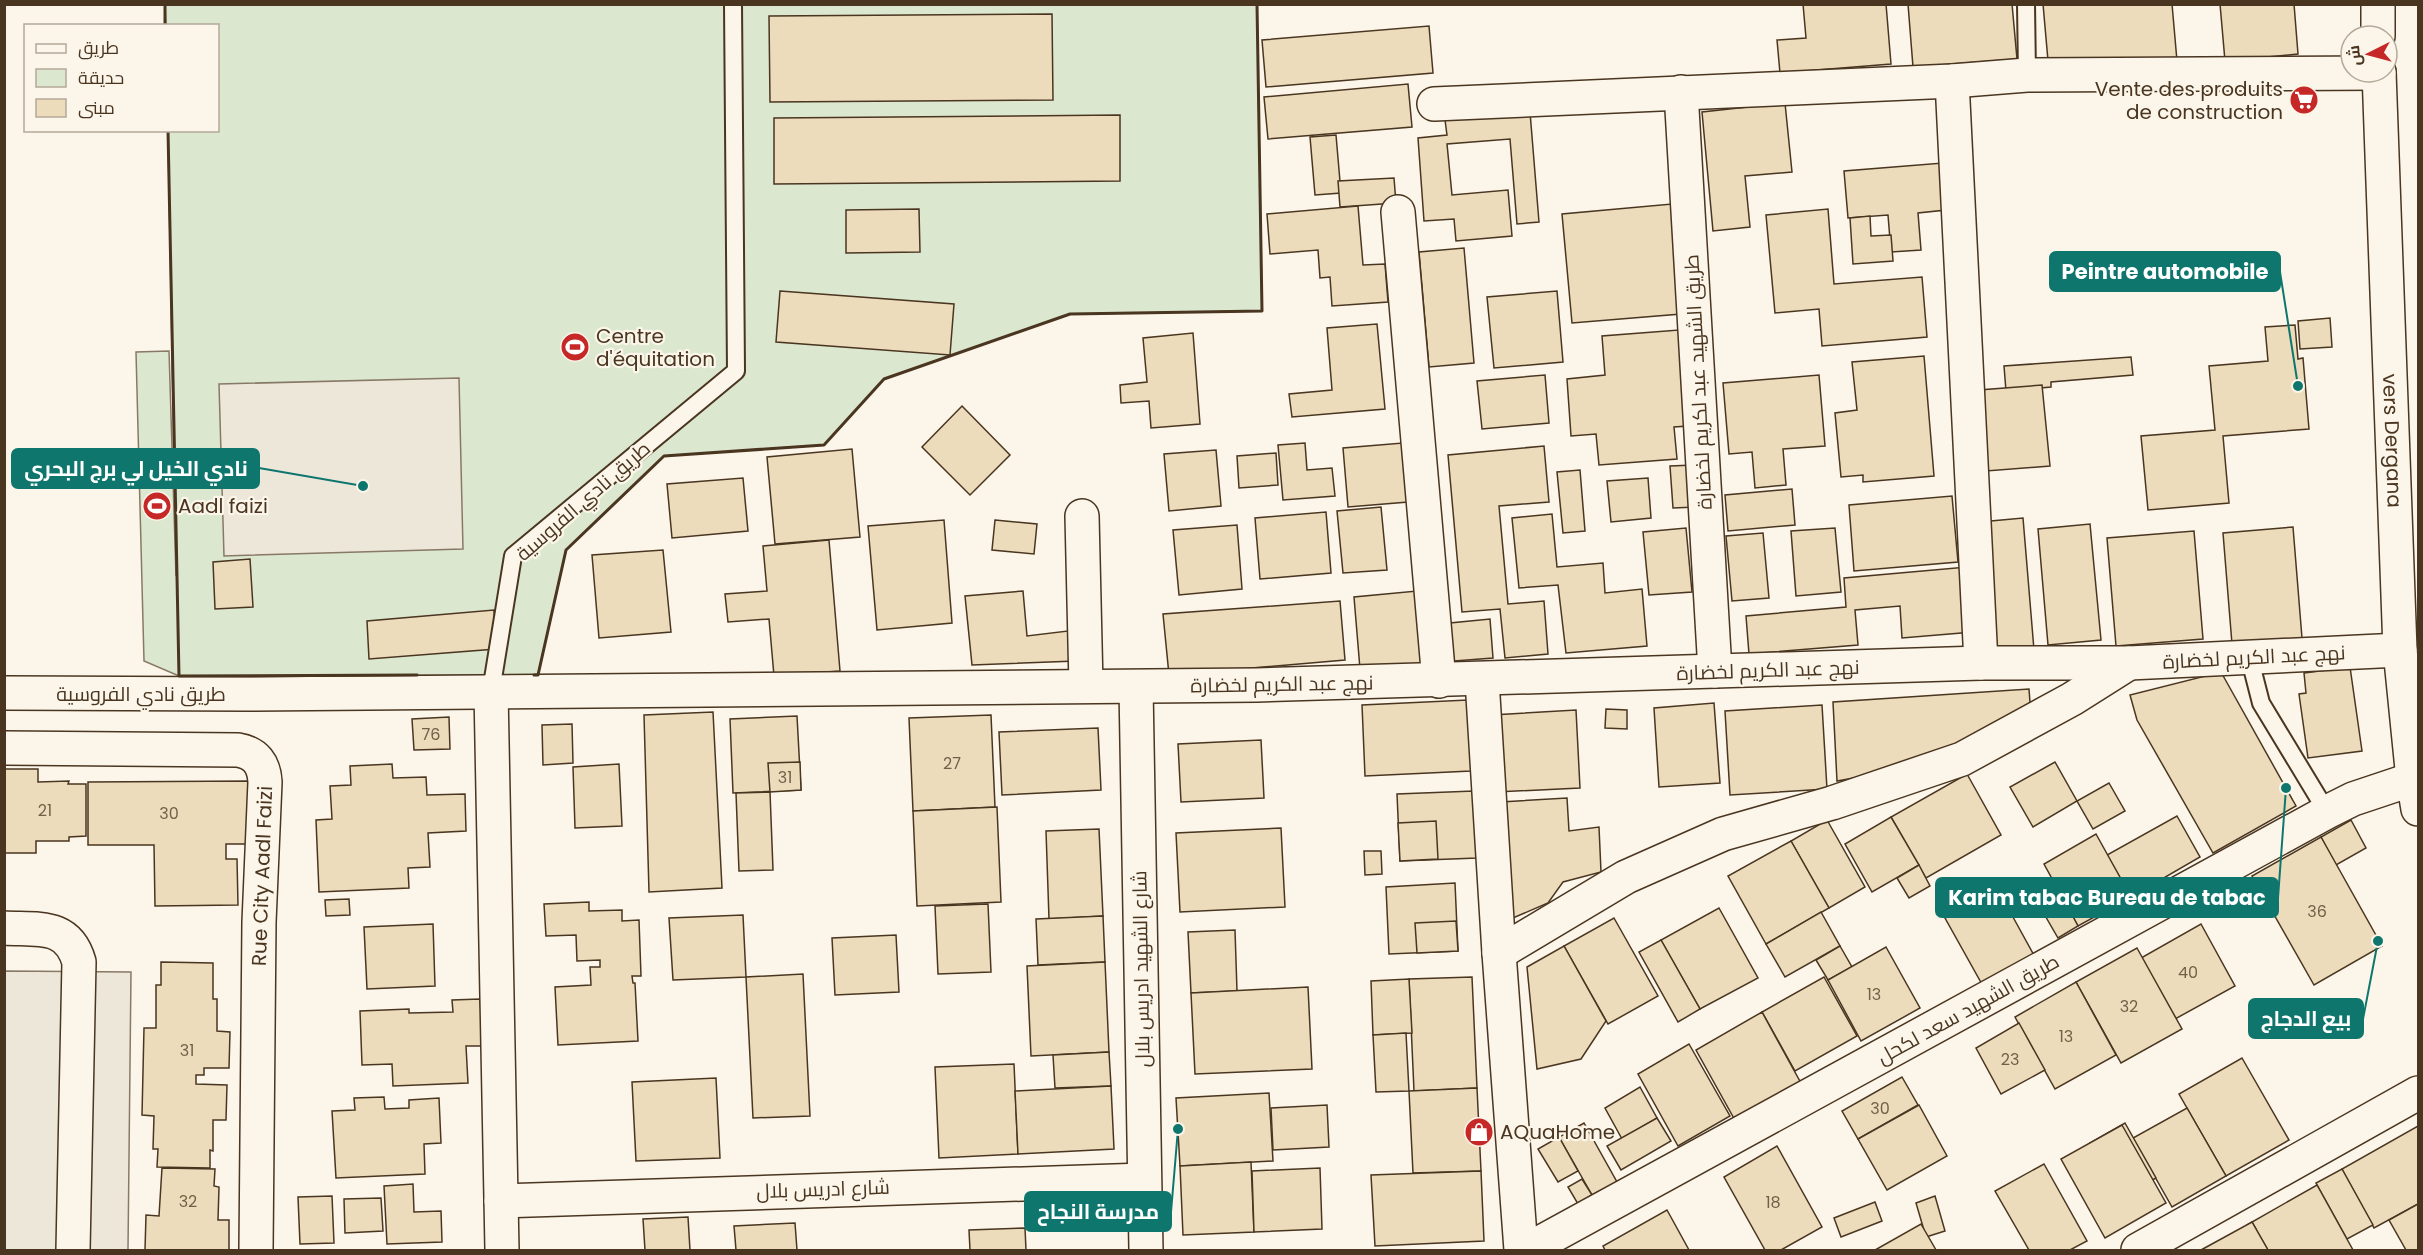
<svg xmlns="http://www.w3.org/2000/svg" width="2423" height="1255" viewBox="0 0 2423 1255" font-family="Poppins,Cairo,sans-serif">
<rect width="100%" height="100%" fill="#fbf6e9"/>
<polygon fill="#dce7d0" stroke="#887966" stroke-width="1.5" points="165,5 1257,5 1262,311 1070,314 884,379 824,445 664,456 566,550 538,675 179,676 144,661 136,352 169,351 176,576 168,131 218,130 218,26 166,25"/>
<g fill="#ede7d9" stroke="#887966" stroke-width="1.5">
<polygon points="459,378 463,549 224,556 219,384"/>
<polygon points="5,971 131,972 128,1250 5,1250"/>
</g>
<g fill="#ecdcbc" stroke="#4a3520" stroke-width="1.5">
<polygon points="1803,4 1886,4 1891,64 1780,73 1777,40 1806,38"/>
<polygon points="1908,4 2012,4 2017,59 1913,67"/>
<polygon points="2043,4 2172,4 2177,61 2049,72"/>
<polygon points="2220,4 2294,4 2298,54 2225,61"/>
<polygon points="1052,14 1053,100 770,102 769,16"/>
<polygon points="1429,26 1433,73 1266,87 1262,40"/>
<polygon points="1408,84 1412,127 1268,139 1264,97"/>
<polygon points="1785,103 1792,172 1745,176 1750,227 1713,231 1702,112"/>
<polygon points="1530,112 1539,222 1517,224 1510,139 1447,144 1452,195 1508,190 1512,236 1456,241 1454,219 1424,221 1418,138 1447,135 1445,120"/>
<polygon points="1120,115 1120,181 774,184 774,118"/>
<polygon points="1336,135 1341,193 1315,195 1310,137"/>
<polygon points="1943,163 1946,210 1918,213 1921,250 1891,252 1888,215 1848,218 1844,171"/>
<polygon points="1394,178 1396,203 1340,207 1338,181"/>
<polygon points="1672,204 1681,314 1572,323 1562,214"/>
<polygon points="1358,206 1363,265 1385,264 1388,302 1332,306 1330,277 1320,278 1318,250 1270,254 1267,214"/>
<polygon points="919,209 920,252 846,253 846,210"/>
<polygon points="1828,209 1834,284 1922,277 1927,337 1822,346 1819,309 1775,313 1766,215"/>
<polygon points="1870,216 1871,236 1891,235 1893,261 1853,264 1850,218"/>
<polygon points="1464,248 1474,363 1429,367 1419,252"/>
<polygon points="780,291 954,304 950,355 776,342"/>
<polygon points="1557,291 1563,362 1494,368 1487,297"/>
<polygon points="2330,318 2332,347 2300,349 2298,321"/>
<polygon points="1377,324 1385,409 1292,417 1289,394 1332,390 1327,328"/>
<polygon points="2295,325 2298,359 2303,358 2309,429 2223,436 2229,503 2148,510 2141,436 2215,430 2209,366 2268,361 2265,327"/>
<polygon points="1679,330 1688,426 1674,427 1677,459 1599,465 1596,434 1571,436 1567,379 1605,375 1602,336"/>
<polygon points="1193,333 1200,424 1151,428 1149,401 1121,403 1120,385 1147,382 1143,338"/>
<polygon points="1924,356 1934,476 1863,482 1863,475 1841,477 1835,413 1857,410 1852,362"/>
<polygon points="2131,357 2133,375 2051,382 2051,387 2006,391 2004,366"/>
<polygon points="1545,375 1549,423 1482,429 1477,381"/>
<polygon points="1819,375 1825,446 1783,449 1786,485 1755,488 1752,452 1729,454 1723,383"/>
<polygon points="2042,385 2050,466 1986,471 1979,390"/>
<polygon points="962,406 1010,455 970,495 922,447"/>
<polygon points="1305,443 1307,470 1332,468 1335,496 1283,500 1278,445"/>
<polygon points="1403,443 1408,502 1348,507 1343,448"/>
<polygon points="1544,446 1549,502 1499,506 1508,604 1544,601 1548,654 1505,658 1500,609 1462,612 1448,455"/>
<polygon points="852,449 860,537 775,544 767,457"/>
<polygon points="1216,450 1221,506 1169,511 1164,454"/>
<polygon points="1276,453 1278,485 1239,488 1237,456"/>
<polygon points="1694,465 1696,507 1673,508 1670,466"/>
<polygon points="1580,470 1585,531 1563,533 1557,472"/>
<polygon points="743,478 748,531 672,538 667,484"/>
<polygon points="1648,478 1651,518 1611,522 1607,481"/>
<polygon points="1792,489 1795,525 1728,531 1725,495"/>
<polygon points="1952,496 1958,562 1854,571 1849,505"/>
<polygon points="1381,507 1387,570 1343,573 1337,511"/>
<polygon points="1326,512 1331,573 1260,579 1255,518"/>
<polygon points="1552,514 1557,567 1603,563 1605,593 1642,589 1647,646 1566,653 1558,585 1519,588 1512,518"/>
<polygon points="2023,518 2034,650 1992,653 1980,522"/>
<polygon points="944,520 952,623 877,630 868,526"/>
<polygon points="995,520 1037,524 1034,554 992,550"/>
<polygon points="2090,524 2101,640 2048,645 2038,529"/>
<polygon points="1237,525 1242,589 1179,595 1173,530"/>
<polygon points="2293,527 2302,638 2232,644 2223,533"/>
<polygon points="1686,528 1692,592 1649,595 1643,532"/>
<polygon points="1835,528 1841,592 1796,596 1791,531"/>
<polygon points="2194,531 2203,639 2116,646 2107,538"/>
<polygon points="1763,533 1769,598 1732,601 1726,536"/>
<polygon points="829,540 840,671 774,676 769,619 728,622 725,594 767,591 763,546"/>
<polygon points="663,550 671,632 599,638 592,555"/>
<polygon points="250,559 253,607 215,609 213,562"/>
<polygon points="1967,567 1973,632 1902,638 1900,606 1855,610 1858,645 1749,654 1746,616 1846,607 1844,578"/>
<polygon points="1023,591 1027,636 1076,630 1076,661 972,665 965,596"/>
<polygon points="1417,591 1424,663 1360,669 1354,597"/>
<polygon points="1340,601 1345,660 1169,675 1163,614"/>
<polygon points="494,610 496,649 369,659 367,621"/>
<polygon points="1490,619 1493,658 1454,661 1450,623"/>
<polygon points="2350,667 2362,751 2308,758 2299,694 2306,693 2304,673"/>
<polygon points="2221,672 2296,806 2213,853 2137,720 2130,695"/>
<polygon points="2029,689 2031,716 1937,763 1837,781 1833,702"/>
<polygon points="1468,700 1471,771 1365,776 1362,705"/>
<polygon points="1714,703 1720,783 1659,787 1654,708"/>
<polygon points="1822,705 1827,789 1730,795 1725,711"/>
<polygon points="1606,709 1627,710 1627,729 1605,728"/>
<polygon points="1576,710 1580,788 1496,792 1492,715"/>
<polygon points="713,712 722,888 649,892 644,715"/>
<polygon points="991,715 995,807 913,811 909,718"/>
<polygon points="797,716 801,790 733,793 730,719"/>
<polygon points="449,717 450,749 414,750 412,719"/>
<polygon points="572,724 573,763 543,765 542,725"/>
<polygon points="1098,728 1101,790 1002,795 999,732"/>
<polygon points="1261,740 1264,798 1181,802 1178,744"/>
<polygon points="800,762 801,790 770,792 768,763"/>
<polygon points="2055,762 2077,801 2033,827 2010,787"/>
<polygon points="392,764 393,778 426,777 427,795 465,794 466,831 428,833 430,867 408,868 409,888 319,892 316,820 332,819 330,786 351,785 350,766"/>
<polygon points="619,764 622,826 575,828 573,767"/>
<polygon points="4,769 38,769 38,782 69,781 68,784 86,784 86,836 69,837 69,841 36,841 36,853 4,853"/>
<polygon points="1967,774 2001,835 1926,878 1891,817"/>
<polygon points="250,781 251,844 226,844 226,859 237,859 238,905 155,906 154,845 88,845 88,782"/>
<polygon points="2109,783 2125,811 2093,829 2077,801"/>
<polygon points="1474,791 1477,858 1400,861 1397,794"/>
<polygon points="770,792 773,870 739,871 736,793"/>
<polygon points="1567,798 1569,831 1599,827 1601,872 1563,882 1548,903 1506,921 1501,802"/>
<polygon points="997,807 1001,902 917,906 913,811"/>
<polygon points="2177,816 2200,857 2131,897 2107,855"/>
<polygon points="1891,817 1919,865 1872,892 1845,844"/>
<polygon points="1827,820 1865,887 1829,908 1791,841"/>
<polygon points="2351,820 2366,848 2336,865 2321,837"/>
<polygon points="1436,821 1438,859 1400,861 1398,823"/>
<polygon points="1281,828 1285,907 1180,912 1176,833"/>
<polygon points="1099,829 1103,916 1049,919 1046,831"/>
<polygon points="2096,834 2131,897 2078,926 2044,864"/>
<polygon points="2321,837 2382,946 2314,985 2252,876"/>
<polygon points="1791,841 1829,908 1766,944 1728,876"/>
<polygon points="1364,851 1381,851 1382,874 1365,875"/>
<polygon points="1919,865 1930,886 1909,898 1897,878"/>
<polygon points="1455,883 1458,951 1389,954 1386,887"/>
<polygon points="1997,888 2035,957 1983,986 1945,918"/>
<polygon points="349,899 350,915 326,916 325,900"/>
<polygon points="2064,900 2078,926 2058,938 2043,912"/>
<polygon points="589,902 589,911 622,910 622,921 639,920 641,976 632,976 633,983 635,983 638,1041 558,1045 555,987 591,985 590,967 600,967 600,960 577,961 576,935 546,936 544,904"/>
<polygon points="988,904 991,972 938,974 935,906"/>
<polygon points="1719,908 1758,978 1700,1009 1661,940"/>
<polygon points="1821,912 1840,946 1785,977 1766,944"/>
<polygon points="743,915 746,977 673,980 669,918"/>
<polygon points="1103,916 1105,962 1038,965 1036,919"/>
<polygon points="1614,918 1658,996 1608,1024 1564,946"/>
<polygon points="1456,921 1458,951 1417,953 1415,923"/>
<polygon points="433,924 435,986 367,989 364,927"/>
<polygon points="2201,924 2235,986 2175,1019 2141,958"/>
<polygon points="1235,930 1237,991 1191,993 1188,932"/>
<polygon points="896,935 899,992 835,995 832,938"/>
<polygon points="1661,940 1700,1009 1678,1022 1639,952"/>
<polygon points="1564,946 1606,1021 1581,1059 1537,1069 1527,967"/>
<polygon points="1840,946 1852,967 1828,980 1816,960"/>
<polygon points="1886,947 1920,1008 1861,1041 1828,980"/>
<polygon points="2137,948 2182,1029 2121,1063 2076,982"/>
<polygon points="161,962 213,963 213,999 217,999 217,1031 230,1032 229,1068 204,1068 204,1075 196,1075 196,1084 227,1085 226,1120 213,1120 213,1151 210,1150 210,1168 157,1167 158,1149 153,1149 154,1116 142,1115 144,1028 156,1028 156,985 161,985"/>
<polygon points="1105,962 1109,1052 1031,1056 1027,966"/>
<polygon points="803,974 810,1116 753,1118 746,977"/>
<polygon points="1472,977 1477,1088 1414,1091 1409,979"/>
<polygon points="1824,977 1857,1036 1795,1071 1762,1012"/>
<polygon points="1409,979 1412,1033 1373,1035 1371,981"/>
<polygon points="2076,982 2116,1055 2055,1089 2015,1017"/>
<polygon points="1308,987 1312,1069 1195,1074 1191,993"/>
<polygon points="480,999 483,1046 466,1046 468,1083 393,1086 392,1064 362,1065 360,1011 409,1009 409,1013 453,1012 452,1000"/>
<polygon points="1762,1012 1802,1085 1736,1122 1696,1050"/>
<polygon points="2019,1023 2045,1070 2001,1094 1976,1048"/>
<polygon points="1406,1033 1409,1091 1376,1092 1373,1035"/>
<polygon points="1689,1044 1730,1116 1678,1146 1638,1074"/>
<polygon points="1109,1052 1111,1086 1055,1088 1053,1055"/>
<polygon points="2242,1058 2289,1140 2226,1176 2179,1094"/>
<polygon points="1014,1064 1018,1154 939,1158 935,1067"/>
<polygon points="1902,1077 1918,1105 1858,1139 1842,1111"/>
<polygon points="716,1078 720,1158 636,1161 632,1082"/>
<polygon points="1111,1086 1114,1149 1018,1154 1015,1091"/>
<polygon points="1640,1087 1657,1118 1622,1139 1605,1108"/>
<polygon points="1477,1088 1481,1171 1413,1173 1409,1091"/>
<polygon points="1269,1093 1273,1161 1180,1166 1176,1098"/>
<polygon points="384,1097 385,1109 409,1108 409,1100 439,1098 441,1143 424,1144 425,1174 336,1178 332,1111 355,1110 354,1098"/>
<polygon points="1327,1105 1329,1147 1273,1150 1271,1108"/>
<polygon points="1919,1105 1947,1156 1887,1190 1858,1139"/>
<polygon points="2187,1108 2226,1176 2172,1207 2133,1138"/>
<polygon points="1657,1118 1671,1141 1621,1170 1607,1146"/>
<polygon points="1584,1123 1617,1182 1592,1195 1559,1137"/>
<polygon points="2125,1123 2156,1178 2121,1198 2090,1143"/>
<polygon points="2122,1125 2166,1203 2105,1238 2061,1159"/>
<polygon points="2418,1126 2418,1204 2374,1228 2342,1169"/>
<polygon points="1559,1137 1578,1171 1558,1182 1538,1149"/>
<polygon points="1777,1146 1822,1227 1781,1250 1765,1250 1724,1177"/>
<polygon points="1251,1162 1254,1232 1183,1235 1180,1166"/>
<polygon points="2044,1164 2087,1241 2070,1250 2029,1250 1995,1191"/>
<polygon points="162,1168 215,1169 214,1186 219,1187 218,1220 229,1220 229,1250 145,1250 146,1215 159,1216"/>
<polygon points="1320,1168 1322,1229 1254,1232 1252,1171"/>
<polygon points="2342,1169 2373,1225 2347,1239 2316,1183"/>
<polygon points="1481,1171 1484,1241 1375,1246 1371,1175"/>
<polygon points="1582,1179 1592,1195 1578,1204 1568,1187"/>
<polygon points="413,1184 414,1212 441,1211 442,1242 387,1244 384,1186"/>
<polygon points="2317,1185 2353,1250 2268,1250 2252,1222"/>
<polygon points="332,1196 334,1243 300,1244 298,1197"/>
<polygon points="1935,1196 1945,1231 1926,1237 1916,1203"/>
<polygon points="381,1198 383,1231 345,1233 344,1199"/>
<polygon points="1875,1202 1882,1221 1841,1237 1834,1218"/>
<polygon points="2418,1204 2418,1250 2406,1250 2389,1220"/>
<polygon points="1667,1210 1689,1250 1605,1250 1603,1246"/>
<polygon points="688,1217 690,1250 645,1250 643,1219"/>
<polygon points="2252,1222 2256,1229 2251,1231 2247,1225"/>
<polygon points="2252,1222 2268,1250 2201,1250"/>
<polygon points="795,1223 797,1250 736,1250 734,1226"/>
<polygon points="1921,1224 1936,1250 1875,1250"/>
<polygon points="1025,1228 1026,1250 970,1250 969,1230"/>
</g>
<g fill="none" stroke-linecap="round" stroke-linejoin="round">
<g stroke="#4a3520" stroke-width="20">
<g id="service">
<polyline points="2026,4 2027,75"/>
<polyline points="2249,656 2261,703 2327,812"/>
<polyline points="491,691 513,556 736,371 733,4"/>
</g>
</g>
<g stroke="#4a3520" stroke-width="36">
<g id="minor">
<polyline points="1952,81 1981,663"/>
<polyline points="1681,92 1715,671"/>
<polyline points="1434,104 1952,81 2027,75 2379,73"/>
<polyline points="1398,212 1439,681"/>
<polyline points="1082,516 1086,686"/>
<polyline points="1482,680 1499,953 1521,1250"/>
<path d="M4,748L238,750C256,753 264,764 265,782L259,922L256,1250"/>
<path d="M4,928C38,930 68,923 79,962L73,1250"/>
<polyline points="1499,953 1626,877 1723,834 1832,803 1962,759 2072,699 2129,663"/>
<polyline points="501,1201 1144,1180"/>
<polyline points="2138,1250 2418,1093"/>
</g>
</g>
<g stroke="#4a3520" stroke-width="36">
<g id="secondary">
<polyline points="1136,687 1146,1250"/>
<polyline points="491,691 502,1250"/>
<polyline points="4,693 249,694 1257,685 1981,663 2129,663 2400,650"/>
<polyline points="1527,1250 2327,812 2353,799 2413,779"/>
</g>
</g>
<g stroke="#4a3520" stroke-width="36">
<g id="primary">
<polyline points="2378,4 2378,36"/>
<path id="s1" d="M2379,72L2400,650L2413,779L2418,809"/>
</g>
</g>
<use href="#service" stroke="#fbf6e9" stroke-width="16"/>
<use href="#minor" stroke="#fbf6e9" stroke-width="33"/>
<use href="#secondary" stroke="#fbf6e9" stroke-width="33"/>
<use href="#primary" stroke="#fbf6e9" stroke-width="33"/>
<g stroke="#4a3520" stroke-width="3">
<polyline points="165,4 165,26"/>
<polyline points="168,130 179,676 417,675"/>
<polyline points="534,675 538,675 566,550 664,456 824,445 884,379 1070,314 1262,311 1257,4"/>
</g>
</g>
<defs>
<g id="supermarket-disc" transform="scale(1.5)"><circle r="9.5" fill="#c62828" stroke="#fbf6e9"/><path d="M-6-5.5h2.5l.6 2H6L4.5 2H-2.5L-4.4-4H-6ZM-1.5 3.2a1.3 1.3 0 1 0 .1 0ZM3 3.2a1.3 1.3 0 1 0 .1 0Z" fill="#fff"/></g>
<g id="stadium-disc" transform="scale(1.5)"><circle r="9.5" fill="#c62828" stroke="#fbf6e9"/><path d="M0-5a6.5 5 0 1 0 0 10a6.5 5 0 1 0 0-10ZM-3.5-1.8h7v3.6h-7Z" fill="#fff"/></g>
<g id="shop-disc" transform="scale(1.5)"><circle r="9.5" fill="#c62828" stroke="#fbf6e9"/><path d="M-5-2.5h2.3a2.7 3.5 0 0 1 5.4 0H5L5.5 6h-11ZM-1.5-2.5h3a1.5 2.3 0 0 0-3 0Z" fill="#fff"/></g>
</defs>
<g fill-rule="evenodd">
<use href="#supermarket-disc" x="2304" y="100"/>
<use href="#stadium-disc" x="575" y="347"/>
<use href="#stadium-disc" x="157" y="506"/>
<use href="#shop-disc" x="1479" y="1132"/>
</g>
<g text-anchor="middle" dominant-baseline="central" stroke-width="4.5" stroke-linejoin="round" paint-order="stroke">
<g font-size="16" fill="#725f47">
<text x="431" y="734">76</text>
<text x="952" y="763">27</text>
<text x="785" y="777">31</text>
<text x="45" y="810">21</text>
<text x="169" y="813">30</text>
<text x="2317" y="911">36</text>
<text x="2188" y="972">40</text>
<text x="1874" y="994">13</text>
<text x="2129" y="1006">32</text>
<text x="2066" y="1036">13</text>
<text x="187" y="1050">31</text>
<text x="2010" y="1059">23</text>
<text x="1880" y="1108">30</text>
<text x="188" y="1201">32</text>
<text x="1773" y="1202">18</text>
</g>
<g font-size="20" fill="#4a3520" stroke="#fbf6e9" text-anchor="start">
<text x="2283" y="89" text-anchor="end">Vente des produits<tspan x="2283" dy="23">de construction</tspan></text>
<text x="596" y="336">Centre<tspan x="596" dy="23">d'équitation</tspan></text>
<text x="178" y="506">Aadl faizi</text>
<text x="1500" y="1132">AQuaHome</text>
</g>
<g font-size="20" fill="#4a3520" stroke="#fbf6e9">
<text transform="translate(1698 382) rotate(-93)">طريق الشهيد عبد لكريم لخضارة</text>
<text stroke="none"><textPath href="#s1" startOffset="369">vers Dergana</textPath></text>
<text transform="translate(583 501) rotate(-41)">طريق نادي الفروسية</text>
<text transform="translate(2254 657) rotate(-3)">نهج عبد الكريم لخضارة</text>
<text transform="translate(1768 670) rotate(-2)">نهج عبد الكريم لخضارة</text>
<text transform="translate(1282 684) rotate(-1)">نهج عبد الكريم لخضارة</text>
<text x="141" y="694">طريق نادي الفروسية</text>
<text transform="translate(262 876) rotate(-88)">Rue City Aadl Faizi</text>
<text transform="translate(1141 969) rotate(-91)">شارع الشهيد ادريس بلال</text>
<text transform="translate(1968 1009) rotate(-29)">طريق الشهيد سعد لكحل</text>
<text transform="translate(823 1189) rotate(-2)">شارع ادريس بلال</text>
</g>
</g>
<path fill="none" stroke="#0f766e" stroke-width="2" d="M2298 386L2280 272M363 486L259 468M2286 788L2278 898M2378 941L2363 1019M1178 1129L1171 1212"/>
<g fill="#0f766e" stroke="#fbf6e9" stroke-width="2">
<circle cx="2298" cy="386" r="6"/>
<circle cx="363" cy="486" r="6"/>
<circle cx="2286" cy="788" r="6"/>
<circle cx="2378" cy="941" r="6"/>
<circle cx="1178" cy="1129" r="6"/>
</g>
<g fill="#0f766e" stroke="#0f766e" stroke-width="2">
<rect x="2050" y="252" width="230" height="39" rx="6"/>
<rect x="12" y="449" width="247" height="39" rx="6"/>
<rect x="1936" y="878" width="342" height="39" rx="6"/>
<rect x="2249" y="999" width="114" height="39" rx="6"/>
<rect x="1025" y="1192" width="146" height="39" rx="6"/>
</g>
<g font-size="21" text-anchor="middle" font-weight="bold" fill="#fff">
<text x="2165" y="279">Peintre automobile</text>
<text x="136" y="476">نادي الخيل لي برج البحري</text>
<text x="2107" y="905">Karim tabac Bureau de tabac</text>
<text x="2306" y="1026">بيع الدجاج</text>
<text x="1098" y="1219">مدرسة النجاح</text>
</g>
<rect width="2423" height="1255" fill="none" stroke="#4a3520" stroke-width="12"/>
<rect x="24" y="24" width="195" height="108" fill="#fbf6e9" stroke="#b4a999" stroke-width="1.5"/>
<rect x="36" y="44" width="30" height="9" fill="#fbf6e9" stroke="#b4a999" stroke-width="1.5"/>
<text x="78" y="54" font-size="18" fill="#4a3520">طريق</text>
<rect x="36" y="69" width="30" height="18" fill="#dce7d0" stroke="#b4a999" stroke-width="1.5"/>
<text x="78" y="84" font-size="18" fill="#4a3520">حديقة</text>
<rect x="36" y="99" width="30" height="18" fill="#ecdcbc" stroke="#b4a999" stroke-width="1.5"/>
<text x="78" y="114" font-size="18" fill="#4a3520">مبنى</text>
<g transform="translate(2369 54) rotate(264)"><circle r="28" fill="#fbf6e9" stroke="#b4a999" stroke-width="1.5"/>
<path d="M0-4.5L10 22L0 15L-10 22Z" fill="#c62828"/>
<text y="-9" font-size="16" font-weight="bold" text-anchor="middle" fill="#4a3520">ش</text>
</g>
</svg>
